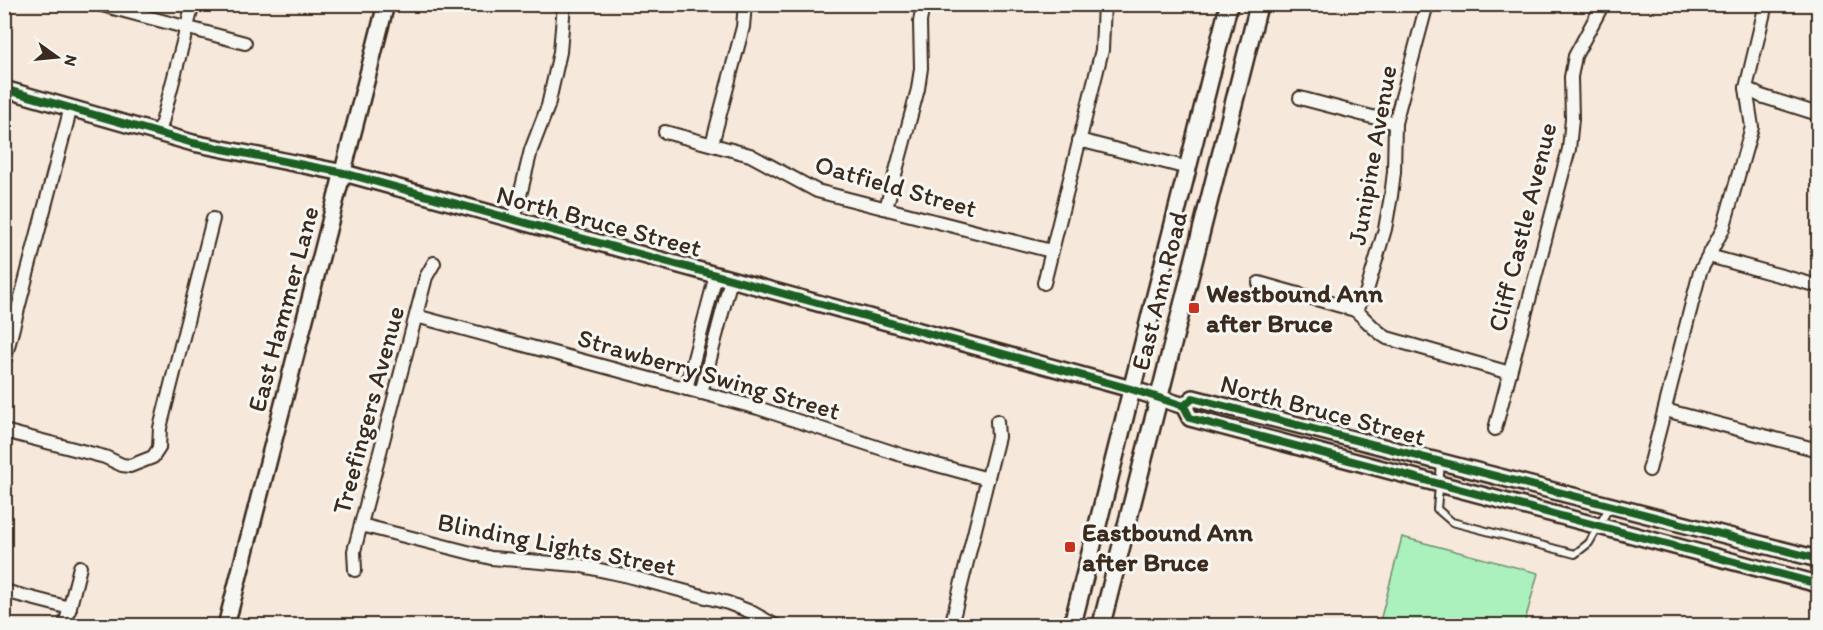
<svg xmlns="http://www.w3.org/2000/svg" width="1823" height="630" viewBox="0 0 1823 630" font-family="Itim,sans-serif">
<rect width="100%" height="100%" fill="#f6e8db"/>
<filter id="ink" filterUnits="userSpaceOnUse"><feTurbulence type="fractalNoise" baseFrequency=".0167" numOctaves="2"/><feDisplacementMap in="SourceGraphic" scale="12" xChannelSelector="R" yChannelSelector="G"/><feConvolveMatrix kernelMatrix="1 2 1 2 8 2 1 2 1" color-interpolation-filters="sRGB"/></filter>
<g filter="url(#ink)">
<polygon fill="#aaf1bd" stroke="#728e6e" stroke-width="1.5" points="1402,537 1538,573 1524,625 1379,625"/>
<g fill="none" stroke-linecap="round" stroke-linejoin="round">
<g stroke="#3b2a1e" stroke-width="10">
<polyline id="service" points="1441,463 1437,509 1452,522 1575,554 1589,543 1610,506"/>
</g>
<g stroke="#3b2a1e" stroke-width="16">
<g id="minor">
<polyline points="98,4 245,43"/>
<polyline points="1746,88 1761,96 1818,114"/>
<polyline points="1300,98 1395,123"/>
<polyline points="665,132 750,155 817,191 1051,251"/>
<polyline points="159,134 193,4"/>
<polyline points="1079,140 1188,168"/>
<polyline points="712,144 743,27 745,4"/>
<polyline points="886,208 918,89 921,68 920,22 923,4"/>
<polyline points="514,220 531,150 548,106 560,52 564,4"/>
<polyline points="1709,256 1818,286"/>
<polyline points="1044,283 1102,50 1104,4"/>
<path d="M1259,283L1355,310C1366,319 1374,330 1387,338L1510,373"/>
<polyline points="1355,310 1366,294 1385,229 1391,196 1394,172 1395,123 1427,4"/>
<polyline points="416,316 758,408 904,456 988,479"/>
<polyline points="4,362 71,107"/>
<polyline points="686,389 716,275"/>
<polyline points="701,393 731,279"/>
<polyline points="1665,410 1818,450"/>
<polyline points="1495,429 1569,149 1572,119 1571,77 1575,56 1603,4"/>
<polyline points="4,431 105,457 122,465 130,466 153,457 159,448 160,428 213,219"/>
<polyline points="1649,470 1700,272 1723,229 1752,127 1746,88 1766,4"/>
<polyline points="361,525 491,558 577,565 628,576 728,603 751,612 776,626"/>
<polyline points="355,570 354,551 426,277 434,263"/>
<polyline points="4,591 70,608"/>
<polyline points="65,626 80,567"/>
<polyline points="951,626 998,437 997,421"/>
</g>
</g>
<g stroke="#3b2a1e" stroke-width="20">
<g id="tertiary">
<polyline points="4,89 193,143 344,173 1131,389 1181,405"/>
<polyline points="1818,559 1193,398 1184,406 1190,418 1818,584"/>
<polyline points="226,626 386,4"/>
</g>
</g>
<g stroke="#3b2a1e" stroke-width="21">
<g id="secondary">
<polyline points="1072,626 1229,4"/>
<polyline points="1101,626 1259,4"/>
</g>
</g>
<use href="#service" stroke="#f6f6f2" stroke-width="6"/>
<use href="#minor" stroke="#f6f6f2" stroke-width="12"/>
<use href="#tertiary" stroke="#f6f6f2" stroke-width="15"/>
<use href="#secondary" stroke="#f6f6f2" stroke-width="16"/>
<g stroke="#f6f6f2" stroke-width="11">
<g id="cycleway">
<polyline points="4,89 193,143 344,173 1131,389 1181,405"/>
<polyline points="1818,559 1193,398 1184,406 1190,418 1818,584"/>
</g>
</g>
<use href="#cycleway" stroke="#1b5e20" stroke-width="8"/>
</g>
</g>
<g fill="#c8321e" stroke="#f6f6f2" stroke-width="2">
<rect x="1188" y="302" width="12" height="12" rx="3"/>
<rect x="1064" y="541" width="12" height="12" rx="3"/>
</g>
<g text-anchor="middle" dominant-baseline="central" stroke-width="6" stroke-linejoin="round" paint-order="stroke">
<g font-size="26" fill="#3b2a1e" stroke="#f6f6f2">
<text transform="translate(1372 155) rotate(-80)">Junipine Avenue</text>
<text transform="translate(896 186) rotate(16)">Oatfield Street</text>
<text transform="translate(599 221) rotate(15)">North Bruce Street</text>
<text transform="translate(1522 227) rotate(-76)">Cliff Castle Avenue</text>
<text transform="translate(1159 291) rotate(-76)">East Ann Road</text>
<text transform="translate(283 309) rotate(-75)">East Hammer Lane</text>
<text transform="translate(709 374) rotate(16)">Strawberry Swing Street</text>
<text transform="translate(368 410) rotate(-75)">Treefingers Avenue</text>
<text transform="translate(1323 410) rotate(15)">North Bruce Street</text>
<text transform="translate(557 544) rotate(11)">Blinding Lights Street</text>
</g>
<g font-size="26" font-weight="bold" fill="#3b2a1e" stroke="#f6f6f2" text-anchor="start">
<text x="1206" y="293">Westbound Ann<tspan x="1206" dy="30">after Bruce</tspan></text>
<text x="1082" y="532">Eastbound Ann<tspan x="1082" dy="30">after Bruce</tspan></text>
</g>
</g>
<rect width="1823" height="630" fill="none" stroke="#f6f6f2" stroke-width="24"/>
<rect x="12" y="12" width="1799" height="606" fill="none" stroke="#3b2a1e" stroke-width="2" filter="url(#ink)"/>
<g transform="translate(57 57) rotate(105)" stroke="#f6f6f2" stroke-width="4.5" paint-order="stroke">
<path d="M0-4.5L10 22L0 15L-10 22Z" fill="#3b2a1e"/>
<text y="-9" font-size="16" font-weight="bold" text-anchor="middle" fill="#3b2a1e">N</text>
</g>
</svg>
